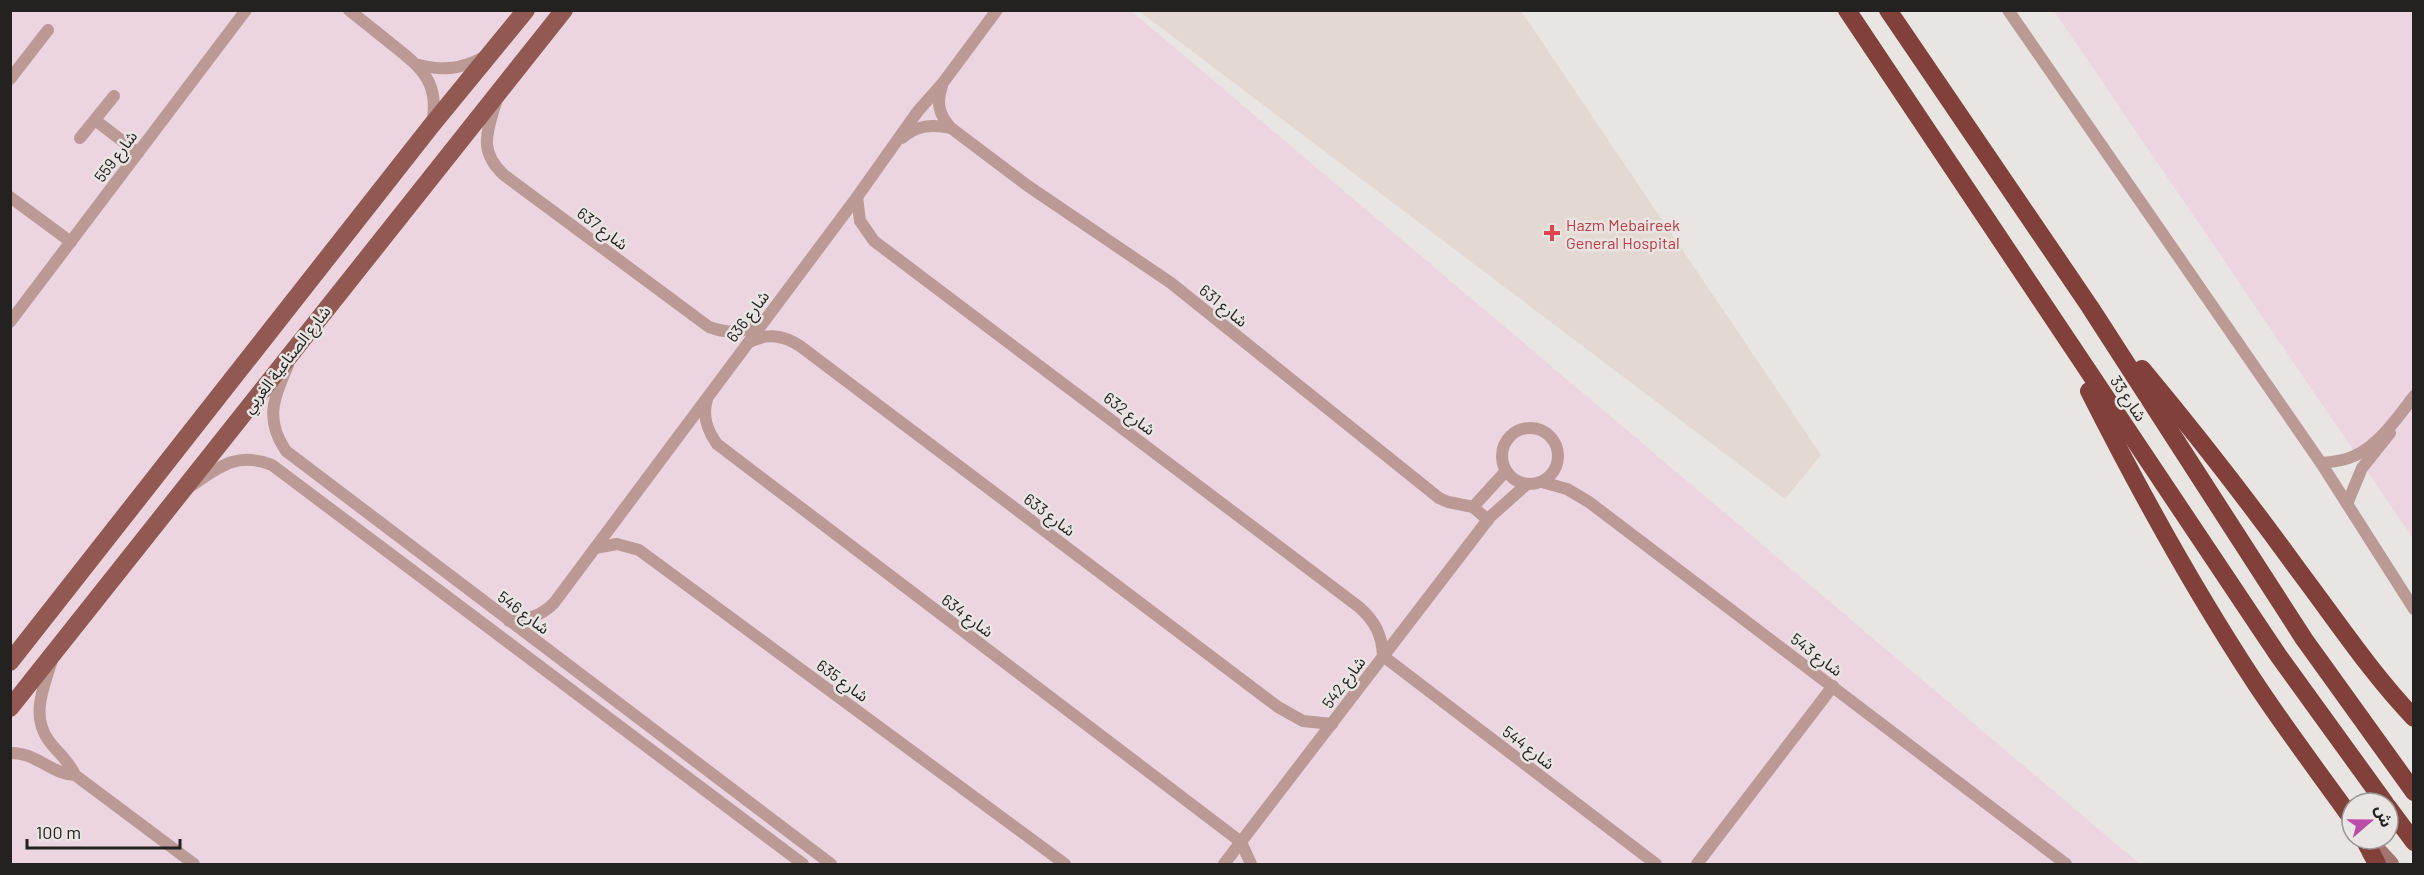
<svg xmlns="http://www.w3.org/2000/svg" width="2424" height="875" viewBox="0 0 2424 875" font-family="Barlow,'Noto Sans Arabic',sans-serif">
<rect width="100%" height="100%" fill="#e8e5e3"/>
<polygon fill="#e3d9d2" points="1139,11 1521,11 1821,455 1785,499"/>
<g fill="#ecd5e1">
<polygon points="1130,10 2140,864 11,864 11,11"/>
<polygon points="2054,11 2413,11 2413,538 2200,225"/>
</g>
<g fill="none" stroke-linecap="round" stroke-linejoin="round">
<g stroke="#bb9995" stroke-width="12">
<path d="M349,10C364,22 379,34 394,46C423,69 440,84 432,124"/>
<polyline points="2008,10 2321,463 2414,609"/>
<path d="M419,65C443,71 462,69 484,57"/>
<polyline points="10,79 48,30"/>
<path d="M942,86C936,103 939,115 951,128L1028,186L1171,283L1439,498L1448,502L1473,507"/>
<path d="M496,102C487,132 478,151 504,175L709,327C728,334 743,333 761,323"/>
<polyline points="95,120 138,153"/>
<polyline points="80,138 114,96"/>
<path d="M902,138C917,125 932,124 951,128"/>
<polyline points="10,197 71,242"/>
<path d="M857,197L860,221L874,241L1359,607C1375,621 1382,635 1383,656L1656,864"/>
<polyline points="10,322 246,10"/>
<path d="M749,342C768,333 783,335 800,346L1278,707L1303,721L1332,724"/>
<path d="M288,365C274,399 264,418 286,451L831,864"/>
<path d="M707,399C702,416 707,430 717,444L1241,842L1251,864"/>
<circle cx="1530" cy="456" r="28"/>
<path d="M2321,463C2332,462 2344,461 2354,456C2378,446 2399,416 2414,396"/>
<polyline points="1542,482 1567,489 1589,502 2066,864"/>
<path d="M191,486C219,467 237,451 272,465L803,864"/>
<polyline points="2347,504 2362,468 2390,433"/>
<polyline points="1488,520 1473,507 1506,471"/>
<polyline points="595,548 617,544 639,550 1065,864"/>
<path d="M509,621C527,621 541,616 554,603L857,197L918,111L942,84L997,10"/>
<path d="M52,660C44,687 30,715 49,741C58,753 69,761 75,775L194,864"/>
<path d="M10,753C36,752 51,774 75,775"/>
<polyline points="1224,864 1490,517 1527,484"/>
<polyline points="1697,864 1833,686"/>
</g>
<polyline stroke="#a3746d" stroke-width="16" points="2369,840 2391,864"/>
<g stroke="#915952" stroke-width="18">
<polyline points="10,662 431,126 526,10"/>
<polyline points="10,708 564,10"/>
</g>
<g stroke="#81413a" stroke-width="18">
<polyline points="1847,10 2278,655 2385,803"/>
<polyline points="1888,10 2090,307 2304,639 2414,792"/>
<path d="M2142,369C2197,435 2249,502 2299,571C2336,620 2371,673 2414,718"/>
<path d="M2089,391C2139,490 2193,588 2254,681C2285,728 2319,773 2352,819"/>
<polyline points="2388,807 2414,842"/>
<polyline points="2364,839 2377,864"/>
</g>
</g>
<path fill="#e0444e" stroke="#e8e5e3" stroke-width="2" d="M1549 224h6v6h6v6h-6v6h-6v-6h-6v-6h6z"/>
<g text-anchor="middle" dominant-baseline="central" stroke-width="5" stroke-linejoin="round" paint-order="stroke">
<g font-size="16" fill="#232221" stroke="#e8e5e3">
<text transform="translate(115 156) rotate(-53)">شارع 559</text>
<text transform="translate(603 228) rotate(37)">شارع 637</text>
<text transform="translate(1224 305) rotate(39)">شارع 631</text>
<text transform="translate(747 316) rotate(-53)">شارع 636</text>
<text transform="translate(286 359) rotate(-52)">شارع الصناعية الغربي</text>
<text transform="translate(2129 398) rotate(56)">شارع 33</text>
<text transform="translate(1130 413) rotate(37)">شارع 632</text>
<text transform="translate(1050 514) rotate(37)">شارع 633</text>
<text transform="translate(524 612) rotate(37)">شارع 546</text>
<text transform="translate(968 615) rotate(37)">شارع 634</text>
<text transform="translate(1817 654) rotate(37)">شارع 543</text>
<text transform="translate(843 680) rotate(36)">شارع 635</text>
<text transform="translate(1343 682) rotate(-53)">شارع 542</text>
<text transform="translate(1529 747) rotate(37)">شارع 544</text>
</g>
<g font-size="16" fill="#be3a42" stroke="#e8e5e3" text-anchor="start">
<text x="1566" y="224">Hazm Mebaireek<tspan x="1566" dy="18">General Hospital</tspan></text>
</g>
</g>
<rect width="2424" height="875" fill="none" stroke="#232221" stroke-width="24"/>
<g transform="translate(2370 821) rotate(70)"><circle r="28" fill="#e8e5e3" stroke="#999795" stroke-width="1.5"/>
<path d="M0-4.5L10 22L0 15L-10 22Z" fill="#bb4ca9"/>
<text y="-9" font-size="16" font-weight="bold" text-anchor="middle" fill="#232221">ش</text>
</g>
<path d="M27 839v9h153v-9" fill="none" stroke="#232221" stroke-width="3"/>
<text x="36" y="839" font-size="18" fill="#232221" stroke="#e8e5e3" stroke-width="4.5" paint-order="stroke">100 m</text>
</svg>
